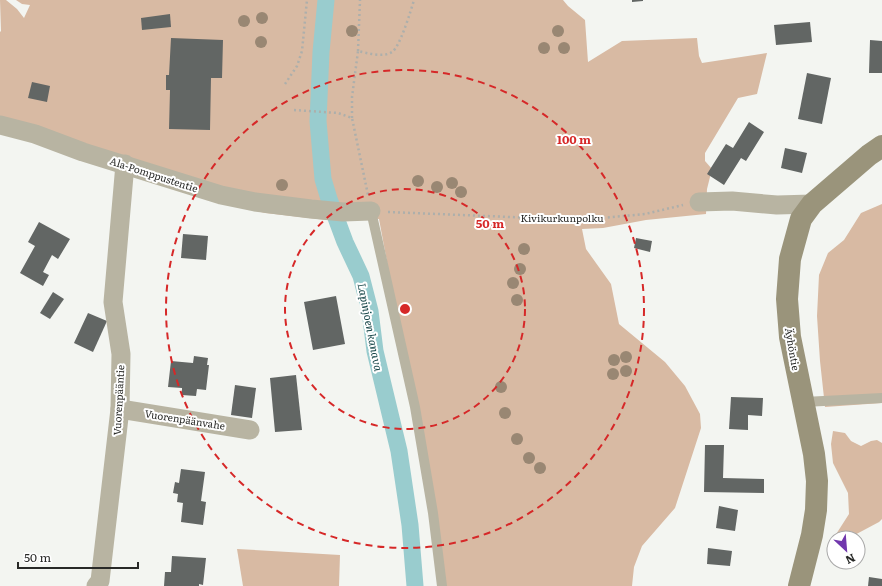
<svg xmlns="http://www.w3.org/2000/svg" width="882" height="586" viewBox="0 0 882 586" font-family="Literata,serif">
<rect width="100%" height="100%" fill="#f3f5f1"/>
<g fill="#d8baa3">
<polygon points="0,0 6,0 17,9 24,18 30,5 22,4 16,0 563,0 568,6 585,20 588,62 622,41 697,38 699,56 702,63 767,53 757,94 738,98 705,153 705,161 712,169 707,189 706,214 646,220 603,228 582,229 586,249 611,284 619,324 665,362 685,386 700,414 701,428 675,508 642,546 634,567 632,586 444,586 398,321 379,219 326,220 265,213 189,194 0,131 0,32 1,31"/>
<polygon points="882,204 882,403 825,407 820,361 817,316 819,275 828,253 844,240 861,213"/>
<polygon points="833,431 845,433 851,441 861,446 871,441 877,440 882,443 882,519 879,522 849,538 833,539 849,514 848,493 833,463 831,444"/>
<polygon points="237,549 340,555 339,586 243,586"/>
</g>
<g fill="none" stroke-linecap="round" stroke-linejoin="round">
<polyline stroke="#99ccce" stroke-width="17" points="326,0 321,52 318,121 323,179 329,199 345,242 361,276 370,311 375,351 399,451 410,525 415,586"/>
</g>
<g fill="#626664">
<polygon points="632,0 643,0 643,1 632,2"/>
<polygon points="170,14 171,27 142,30 141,18"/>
<polygon points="810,22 812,42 776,45 774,25"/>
<polygon points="171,38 223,40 222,78 211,78 210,130 169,129 170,90 166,90 166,75 169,75"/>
<polygon points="870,40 882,41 882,73 869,73"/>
<polygon points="807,73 831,78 822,124 798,119"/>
<polygon points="32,82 50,86 47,102 28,98"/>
<polygon points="749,122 764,132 746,161 741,158 724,185 707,174 726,144 733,148"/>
<polygon points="785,148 807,153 802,173 781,168"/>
<polygon points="39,222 70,239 58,259 52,255 43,272 49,275 43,286 20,273 35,246 28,242"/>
<polygon points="183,234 208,236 206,260 181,258"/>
<polygon points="636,238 652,241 650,252 634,248"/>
<polygon points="53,292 64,299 50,319 40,313"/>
<polygon points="336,296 345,344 313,350 304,302"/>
<polygon points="88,313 107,321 93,352 74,343"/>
<polygon points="194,356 208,358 207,365 209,365 206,390 197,389 196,396 182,395 182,388 168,387 171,361 193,363"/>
<polygon points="296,375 302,430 275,432 270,378"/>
<polygon points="235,385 256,388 252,418 231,415"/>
<polygon points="731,397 763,398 762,416 748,415 748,430 729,429"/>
<polygon points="705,445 724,445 723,478 764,479 764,493 704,492"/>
<polygon points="181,469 205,472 201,501 206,502 203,525 181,522 183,503 177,502 178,494 173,493 175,482 179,483"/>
<polygon points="719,506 738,510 735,531 716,528"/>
<polygon points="708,548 732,551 730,566 707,564"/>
<polygon points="172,556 206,558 203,585 199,584 199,586 164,586 165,572 171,572"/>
<polygon points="869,577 882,579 882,586 868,586"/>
</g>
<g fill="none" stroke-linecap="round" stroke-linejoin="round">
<g stroke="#adafab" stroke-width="2.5" stroke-dasharray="2 3" stroke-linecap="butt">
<polyline points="358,51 360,0"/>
<polyline points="285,84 297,66 302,51 307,0"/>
<polyline points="294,110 338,113 352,118 368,195"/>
<path d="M352,118V97L358,51C367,53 383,58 392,52C400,47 411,10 414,0"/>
<polyline points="388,212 535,218 591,219 645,214 683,205"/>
</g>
<g stroke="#b8b4a2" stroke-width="10">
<polyline points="371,211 415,407 433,513 442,586"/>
<polyline points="804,402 882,398"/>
</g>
<g stroke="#b8b4a2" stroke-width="19">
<polyline points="0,125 35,134 83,152 221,195 255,202 311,209 343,212 371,211"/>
<polyline points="699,202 732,201 777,205 812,204"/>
<polyline points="120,409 250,430"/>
<polyline points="96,586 100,581 120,409 121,354 113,302 125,164"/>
</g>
<polyline stroke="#9a947b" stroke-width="22" points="799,586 812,535 816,510 817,481 814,454 790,337 787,299 790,259 801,219 812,204 869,155 882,146"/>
</g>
<g fill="#998773">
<circle cx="262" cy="18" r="6"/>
<circle cx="244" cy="21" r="6"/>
<circle cx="352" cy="31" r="6"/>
<circle cx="558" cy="31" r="6"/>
<circle cx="261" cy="42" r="6"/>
<circle cx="544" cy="48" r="6"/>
<circle cx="564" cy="48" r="6"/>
<circle cx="418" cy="181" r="6"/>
<circle cx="452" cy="183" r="6"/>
<circle cx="282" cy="185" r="6"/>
<circle cx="437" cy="187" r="6"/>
<circle cx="461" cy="192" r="6"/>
<circle cx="524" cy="249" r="6"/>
<circle cx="520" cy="269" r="6"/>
<circle cx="513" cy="283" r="6"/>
<circle cx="517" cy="300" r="6"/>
<circle cx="626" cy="357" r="6"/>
<circle cx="614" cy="360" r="6"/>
<circle cx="626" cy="371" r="6"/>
<circle cx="613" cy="374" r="6"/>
<circle cx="501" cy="387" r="6"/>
<circle cx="505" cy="413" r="6"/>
<circle cx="517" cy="439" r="6"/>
<circle cx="529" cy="458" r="6"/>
<circle cx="540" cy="468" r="6"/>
</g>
<g fill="none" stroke="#d62828" stroke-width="2" stroke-dasharray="7 5">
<circle cx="405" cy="309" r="120"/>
<circle cx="405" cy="309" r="239"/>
</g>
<g text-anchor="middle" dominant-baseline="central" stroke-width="4" stroke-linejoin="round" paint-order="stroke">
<g font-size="10" fill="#282927" stroke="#fff">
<text transform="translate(154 174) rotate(18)">Ala-Pomppustentie</text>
<text x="562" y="217">Kivikurkunpolku</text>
<text transform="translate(793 349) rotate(80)">Äyhöntie</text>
<text transform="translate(118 400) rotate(-87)">Vuorenpääntie</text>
<text transform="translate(185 419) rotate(9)">Vuorenpäänvahe</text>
</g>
<g font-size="11" font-style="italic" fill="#174648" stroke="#fff">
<text transform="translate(371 327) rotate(79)">Lapinjoen kanava</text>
</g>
</g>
<circle cx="405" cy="309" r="6" fill="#d62828" stroke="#fff" stroke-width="2"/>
<g font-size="12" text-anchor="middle" font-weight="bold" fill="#d62828" stroke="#fff" stroke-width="4" stroke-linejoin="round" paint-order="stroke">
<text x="574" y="144">100 m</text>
<text x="490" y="228">50 m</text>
</g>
<g transform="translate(846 550) rotate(154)"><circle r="19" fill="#ffffff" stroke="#a9a9a9"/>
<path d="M0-3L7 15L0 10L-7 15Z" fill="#7137ad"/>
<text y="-6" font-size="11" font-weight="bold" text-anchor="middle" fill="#282927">N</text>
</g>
<path d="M18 562v6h120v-6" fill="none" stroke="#282927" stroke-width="2"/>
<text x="24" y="562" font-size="12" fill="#282927" stroke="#ffffff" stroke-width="3" paint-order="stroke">50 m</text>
</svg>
